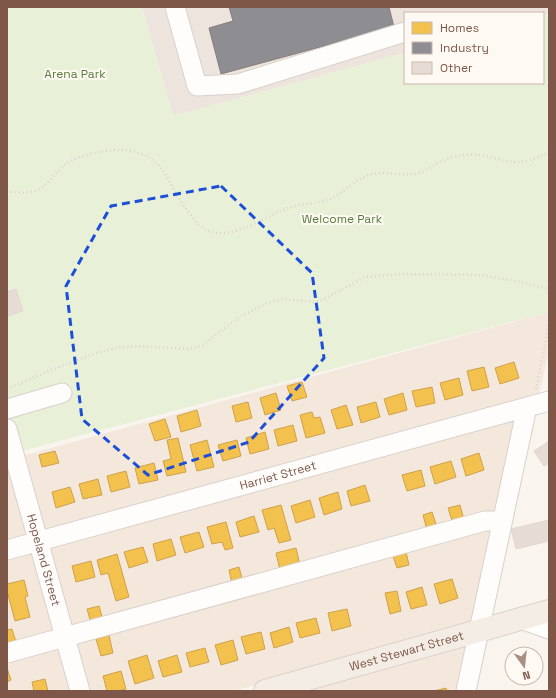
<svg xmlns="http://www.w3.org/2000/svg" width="556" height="698" viewBox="0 0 556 698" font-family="'Space Grotesk',sans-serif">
<rect width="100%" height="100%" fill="#faf4ee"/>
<g fill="#f4e8dd">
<polygon points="549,312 549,350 489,620 234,691 7,691 7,460"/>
<polygon points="485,633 471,691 281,691"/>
</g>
<polygon fill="#ede4de" points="142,7 549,7 549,13 543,15 543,13 405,13 405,53 173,116"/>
<polygon fill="#e8f1d8" points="7,7 142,7 173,116 405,53 405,83 543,83 543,15 549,14 549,312 7,455"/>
<g fill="#f2c14e" stroke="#cfa14c">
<polygon points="514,362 519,378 500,384 495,368"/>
<polygon points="484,367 489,387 472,391 467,371"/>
<polygon points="459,378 463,395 445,400 440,383"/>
<polygon points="302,382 307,397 292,401 287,386"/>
<polygon points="432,387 435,403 416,407 412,391"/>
<polygon points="276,393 281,410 265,415 260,398"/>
<polygon points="403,393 407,410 389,415 384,399"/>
<polygon points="248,402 252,418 236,422 232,406"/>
<polygon points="376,402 380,417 361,423 357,407"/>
<polygon points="346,405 353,425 337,429 331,410"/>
<polygon points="197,410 201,426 181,432 177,416"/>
<polygon points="312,412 314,418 320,417 325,433 306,438 300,415"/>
<polygon points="165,419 171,437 155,441 149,424"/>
<polygon points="293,425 297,441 278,446 274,430"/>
<polygon points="265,432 269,449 250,454 246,438"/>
<polygon points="178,438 186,472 167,476 163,461 171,459 167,440"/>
<polygon points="207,440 214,467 197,471 190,445"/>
<polygon points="237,440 241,456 223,461 218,445"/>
<polygon points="55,451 59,463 42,467 39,455"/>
<polygon points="479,453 484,470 466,476 461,459"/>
<polygon points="451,461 456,477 435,484 430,467"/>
<polygon points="154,463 158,480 139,484 135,468"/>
<polygon points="421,470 425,486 407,491 402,475"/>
<polygon points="126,471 130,487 111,492 107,476"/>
<polygon points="98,479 102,495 83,499 79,484"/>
<polygon points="365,485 370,501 351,506 347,491"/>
<polygon points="70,487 75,502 56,508 52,492"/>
<polygon points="338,492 342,509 324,515 319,498"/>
<polygon points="310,500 315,517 296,523 291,506"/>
<polygon points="281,505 291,540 279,543 274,528 268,530 262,510"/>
<polygon points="460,505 464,520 453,524 448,508"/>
<polygon points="432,512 437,527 427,530 423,515"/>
<polygon points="254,516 259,532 240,537 236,522"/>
<polygon points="226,522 233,548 225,550 222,542 212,544 207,527"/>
<polygon points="199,532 204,547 185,553 180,537"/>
<polygon points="171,539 176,555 157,561 153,544"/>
<polygon points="143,547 148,562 129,568 124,552"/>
<polygon points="296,548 300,565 280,570 276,553"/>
<polygon points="406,552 409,565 397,568 393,556"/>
<polygon points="117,554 129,597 116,601 108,573 101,575 97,560"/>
<polygon points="91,561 95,577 76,582 72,566"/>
<polygon points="239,567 243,582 232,584 229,570"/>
<polygon points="452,579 458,598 440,604 434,584"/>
<polygon points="24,580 28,596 25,597 30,617 15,621 7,591 7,584"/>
<polygon points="422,587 427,605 411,609 406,592"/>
<polygon points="397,591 401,611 390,614 385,593"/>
<polygon points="99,606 103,620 91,623 87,609"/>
<polygon points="347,609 351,626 332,631 328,613"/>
<polygon points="316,618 320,633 300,638 296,623"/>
<polygon points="289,627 293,642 274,648 270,633"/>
<polygon points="12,629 16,642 7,644 7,630"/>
<polygon points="261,632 265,649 246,654 241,637"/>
<polygon points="109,635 113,653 101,656 96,639"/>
<polygon points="233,640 238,660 221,665 215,645"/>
<polygon points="205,648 209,662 190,667 186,653"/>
<polygon points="147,655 154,678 135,684 128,661"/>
<polygon points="177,655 182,672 163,677 158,661"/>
<polygon points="7,668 11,680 7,682"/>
<polygon points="121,671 126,689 118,691 107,691 103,676"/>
<polygon points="45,679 48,691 34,691 32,682"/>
<polygon points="446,688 447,691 434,691"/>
</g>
<polygon fill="#8d8d92" stroke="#887d7c" points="229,7 389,7 394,27 221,74 209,28 233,21"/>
<g fill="#e7dcd5" stroke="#e4d7d0">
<polygon points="16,289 23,311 7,316 7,292"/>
<polygon points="549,441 549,466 548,464 544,466 534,451"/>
<polygon points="549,520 549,541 516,549 511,529"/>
</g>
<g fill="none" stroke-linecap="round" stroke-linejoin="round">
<g stroke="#d9d0ca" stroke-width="21">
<g id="minor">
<polyline points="175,7 197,86 238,84 405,32"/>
<polyline points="7,409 62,393"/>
<path id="s1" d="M7,429L80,691"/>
<path id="s2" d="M7,550L549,401"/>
<polyline points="521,619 549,629"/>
<polyline points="7,653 485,521 502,521"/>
<polyline points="466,691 527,407"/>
</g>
</g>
<g stroke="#dcd0ca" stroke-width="24">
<g id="major">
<path id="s3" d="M265,691L549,611"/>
</g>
</g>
<g stroke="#ddd2ce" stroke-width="2.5" stroke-dasharray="1 3" stroke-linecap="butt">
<path d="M7,192C16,192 29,194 38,190C48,185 54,174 62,167C76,155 106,149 124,150C168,154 167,188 191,215C195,221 200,227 206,230C233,242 266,215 291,207C303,203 317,204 330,199C345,192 356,178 372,174C385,171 399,176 412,174C422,174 431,167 440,162C446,159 456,156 463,155C468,155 474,154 479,155C502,158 515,168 538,157C542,155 546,154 549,151"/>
<polyline points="7,389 51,370 99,352 121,347 141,346 190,349 203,345 238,318 267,303 282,299 316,302 324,299 365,277 403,274 481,275 511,280 549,289"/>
<polyline points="536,389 549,324"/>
</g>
<use href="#minor" stroke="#fefdfc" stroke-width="19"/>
<use href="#major" stroke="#f4ede6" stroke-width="22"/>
</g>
<path fill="none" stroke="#1d4ed8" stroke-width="3" stroke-dasharray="8 5" stroke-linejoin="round" d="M221,186L312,273L324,358L249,442L148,475L82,419L66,286L111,206Z"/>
<g text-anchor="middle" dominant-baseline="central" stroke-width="4" stroke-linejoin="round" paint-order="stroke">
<g font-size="12" fill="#567e3c" stroke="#fff9f3">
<text x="75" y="74">Arena Park</text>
<text x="342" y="219">Welcome Park</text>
</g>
<g font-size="12" fill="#7e5749" stroke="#fff9f3">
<text stroke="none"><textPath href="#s2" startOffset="281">Harriet Street</textPath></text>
<text stroke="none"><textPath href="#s1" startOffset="136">Hopeland Street</textPath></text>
<text stroke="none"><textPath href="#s3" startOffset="147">West Stewart Street</textPath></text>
</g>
</g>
<rect width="556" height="698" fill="none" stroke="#7e5749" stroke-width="16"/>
<rect x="404" y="12" width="140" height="72" fill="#fff9f3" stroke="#cbb8af"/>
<rect x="412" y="22" width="20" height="12" fill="#f2c14e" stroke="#cbb8af"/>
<text x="440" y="32" font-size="12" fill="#7e5749">Homes</text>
<rect x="412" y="42" width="20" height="12" fill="#8d8d92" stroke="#cbb8af"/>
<text x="440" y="52" font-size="12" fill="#7e5749">Industry</text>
<rect x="412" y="62" width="20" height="12" fill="#e7dcd5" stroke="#cbb8af"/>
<text x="440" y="72" font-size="12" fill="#7e5749">Other</text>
<g transform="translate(524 666) rotate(165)"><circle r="19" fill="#fff9f3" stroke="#cbb8af"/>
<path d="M0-3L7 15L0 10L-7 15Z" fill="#a98e83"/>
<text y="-6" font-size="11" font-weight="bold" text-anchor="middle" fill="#7e5749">N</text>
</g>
</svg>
